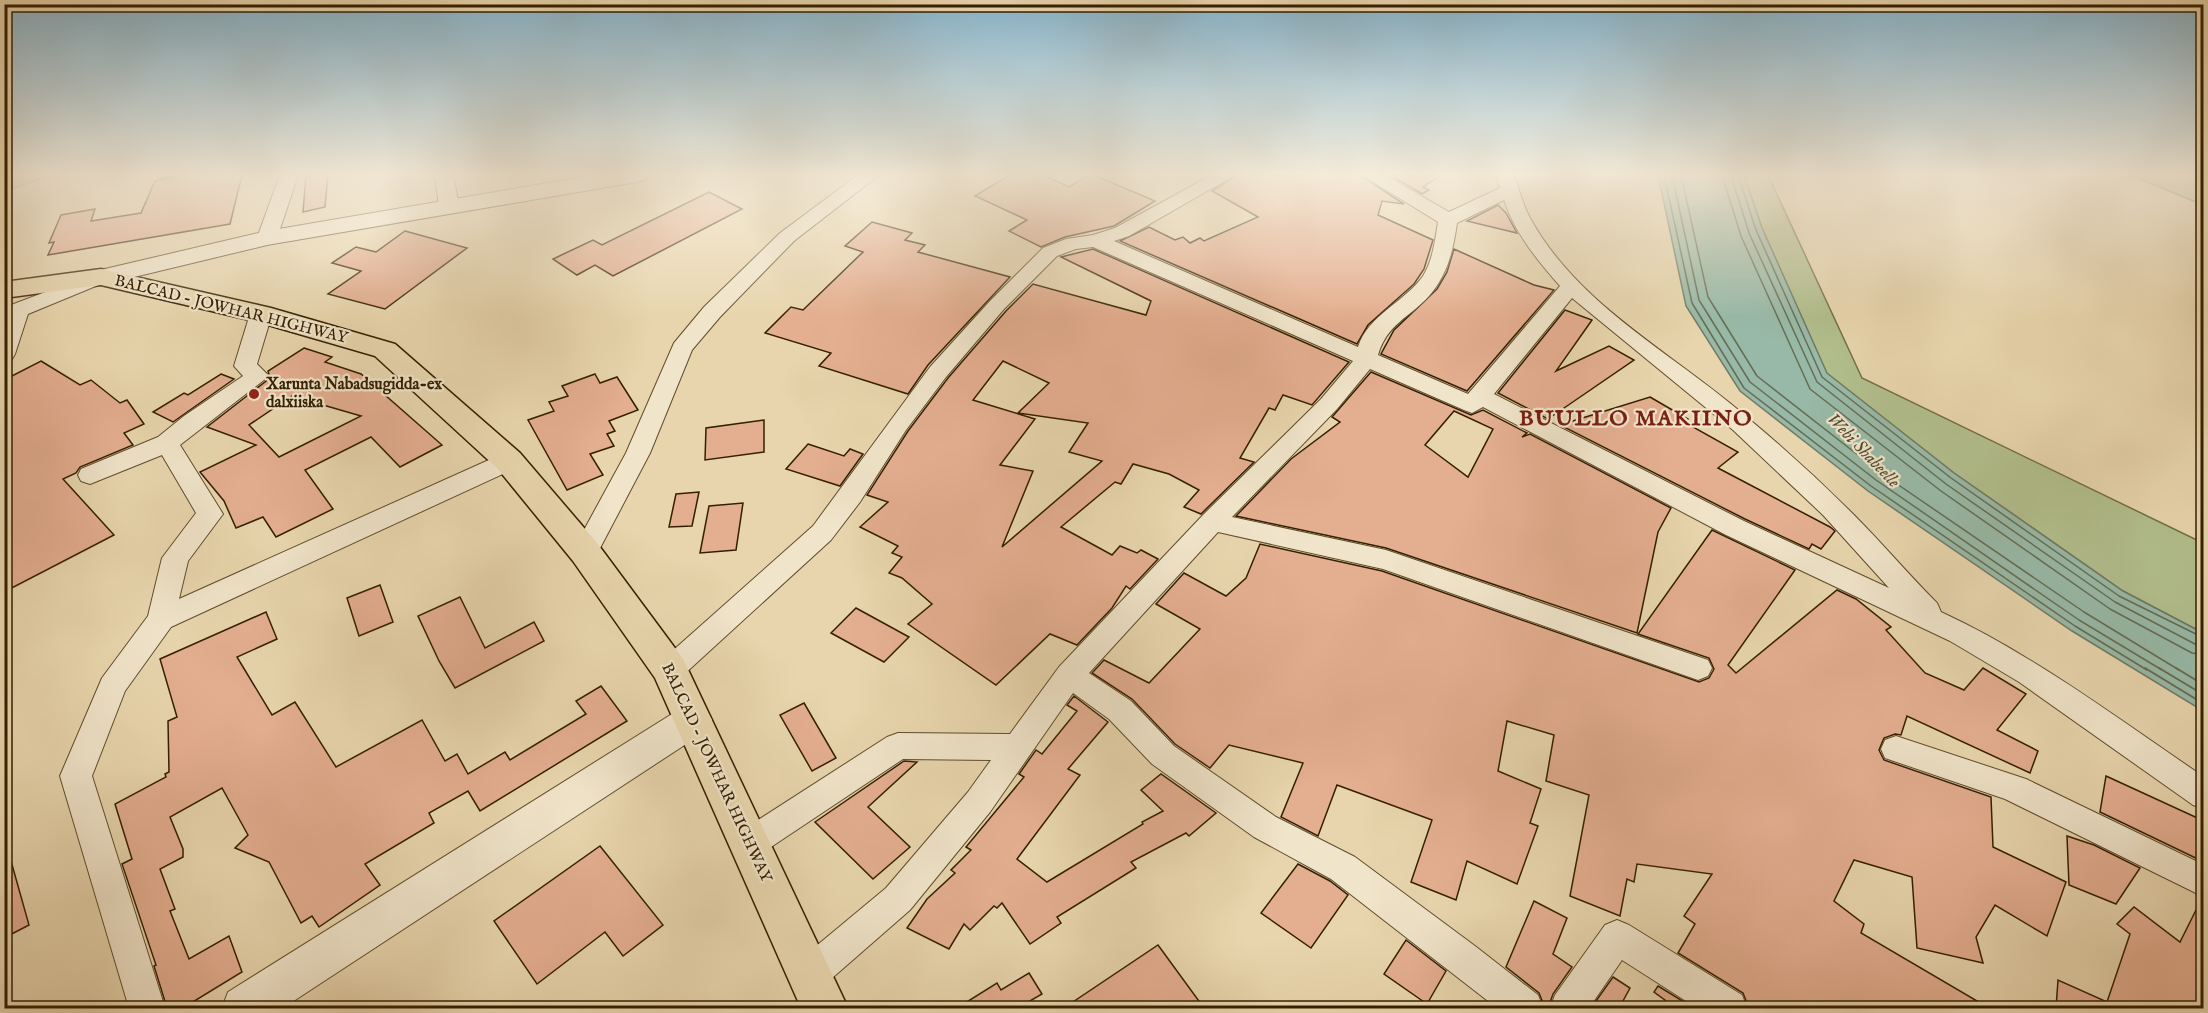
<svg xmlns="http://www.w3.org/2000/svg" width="2208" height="1013" viewBox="0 0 2208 1013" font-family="'IM FELL English',serif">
<rect width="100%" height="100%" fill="#e8d5ad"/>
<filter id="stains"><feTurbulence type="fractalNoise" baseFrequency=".00333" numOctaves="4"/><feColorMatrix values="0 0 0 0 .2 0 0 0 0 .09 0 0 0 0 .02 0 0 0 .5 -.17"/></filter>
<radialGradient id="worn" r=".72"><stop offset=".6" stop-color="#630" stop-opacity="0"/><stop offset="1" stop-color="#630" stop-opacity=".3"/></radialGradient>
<g fill="#b2be8d" stroke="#736e46" stroke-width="1.5">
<polygon points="5,175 52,175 5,191"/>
<polygon points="1744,175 1768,175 1862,378 2203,543 2203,633 2123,591 1954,473 1826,373 1762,228"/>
<polygon points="2130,175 2203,175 2203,205"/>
</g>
<polygon fill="#98b9a7" stroke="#707b64" stroke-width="1.5" points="1658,175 1744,175 1762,228 1827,373 1954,473 2123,591 2203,633 2203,711 2072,631 1868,491 1740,391 1686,306"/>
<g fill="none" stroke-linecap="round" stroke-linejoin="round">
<g stroke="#666c54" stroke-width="1.5">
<polyline points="1664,175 1692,303 1744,388 1871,486 2075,626 2147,670"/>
<polyline points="1672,175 1699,300 1750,382 1876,480 2079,620 2162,670"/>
<polyline points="1681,175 1708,297 1757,376 1881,473 2084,612 2179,670"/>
<polyline points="1722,175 1741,236 1810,389 1941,491 2110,609 2192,653 2204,655"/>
<polyline points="1731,175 1749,233 1817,382 1946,484 2115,602 2195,644 2204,646"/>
<polyline points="1738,175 1756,230 1822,377 1951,478 2119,596 2204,638"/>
</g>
<g stroke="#666c54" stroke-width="2">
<polyline points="2145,668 2204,704"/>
<polyline points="2159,668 2204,695"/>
<polyline points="2176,668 2204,685"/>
</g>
</g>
<g fill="#e4ae90" stroke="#341f00" stroke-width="1.5" fill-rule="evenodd">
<polygon points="178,175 242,175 230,224 48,255 54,242 49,243 61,215 95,209 91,221 141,213 155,181"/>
<polygon points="306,175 328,175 325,207 303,212"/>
<polygon points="1010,175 1043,175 1069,187 1088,175 1094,175 1155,201 1114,226 1065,237 1041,247 1009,231 1027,220 975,196"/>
<polygon points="1237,175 1360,175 1404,204 1382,201 1378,215 1433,240 1424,269 1414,284 1368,325 1357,344 1120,241 1149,227 1175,240 1183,237 1190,243 1200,238 1204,241 1258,217 1212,191"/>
<polygon points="1390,175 1441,175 1423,187 1429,190 1422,194"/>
<polygon points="709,192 742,209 613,276 595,265 577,275 553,259 593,240 602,245"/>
<polygon points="1498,205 1506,213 1517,233 1467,221"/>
<polygon points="872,222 912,233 905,240 925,245 918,252 1010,277 928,365 908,394 819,366 831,353 765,333 791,307 803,310 863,252 845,246"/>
<polygon points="405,231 467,248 385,309 328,294 361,271 332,263 356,247 376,252"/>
<path d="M1093,249L1349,362L1312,405L1283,395L1275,410L1269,408L1240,458L1254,462L1201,514L1184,507L1199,490L1169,474L1133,464L1121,484L1115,482L1061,527L1112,555L1120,546L1137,553L1141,550L1158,559L1130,589L1126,586L1112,608L1077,645L1050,634L996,685L908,624L932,604L902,578L889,573L902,557L892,553L898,546L860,527L888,502L867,495L908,431L948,378L1006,311L1033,284L1146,315L1151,301L1061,257ZM1003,361L1049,383L1018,413L1088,423L1069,452L1102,461L1002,547L1033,471L1000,465L1035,419L973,400Z"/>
<polygon points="1454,249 1534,285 1554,290 1467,391 1381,354 1394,330 1437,289 1447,272"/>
<polygon points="1565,310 1592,320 1556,371 1609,346 1634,360 1548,419 1498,393"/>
<path d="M304,348L332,357L325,362L361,374L442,445L400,467L371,437L305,470L333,509L276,537L263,517L236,528L224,501L200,472L256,445L207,427L270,378L268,371ZM292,396L361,416L279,457L249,425Z"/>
<polygon points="41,361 80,385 91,380 120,403 127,400 144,424 124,433 133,445 80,467 76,473 63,479 114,535 4,592 4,380"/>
<path d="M1371,372L1471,415L1483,410L1527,433L1522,437L1530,434L1671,508L1658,532L1637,633L1386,548L1236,516L1291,459L1340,422L1332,417ZM1454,411L1493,429L1468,477L1425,445Z"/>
<polygon points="221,374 234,379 173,422 153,412 184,393 188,395"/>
<polygon points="595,374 600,383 617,377 638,410 609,421 615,431 607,434 614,446 590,454 603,475 567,490 528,420 554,411 549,402 568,396 562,386"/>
<polygon points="1650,397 1688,419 1684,422 1738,452 1718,468 1830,527 1835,531 1821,549 1812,544 1809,549 1745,519 1560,425"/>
<polygon points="764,420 764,452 705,460 706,428"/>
<polygon points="808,444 844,456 850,449 863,454 840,486 786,469"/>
<polygon points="699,492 692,526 669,527 676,494"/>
<polygon points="743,503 736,550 700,553 709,506"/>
<polygon points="1712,530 1795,570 1728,665 1736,673 1837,590 1856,599 1891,627 1886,630 1925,673 1964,690 1983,668 2026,694 1997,730 2038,751 2030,773 1907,716 1901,735 1895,734 1884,738 1879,750 1884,760 1991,797 1993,847 2066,882 2047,936 1995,905 1976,937 1983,963 1917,948 1912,877 1854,860 1834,901 1864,924 1861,933 1989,1008 1749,1008 1743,993 1678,953 1695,924 1684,916 1712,874 1637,864 1634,882 1627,879 1620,916 1570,896 1589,795 1546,781 1554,735 1507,721 1498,771 1541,789 1530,823 1538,826 1517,884 1467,861 1456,900 1411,882 1432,820 1337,785 1318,836 1281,817 1303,763 1229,745 1210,768 1175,744 1132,699 1092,673 1104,660 1149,683 1200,629 1156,604 1184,573 1226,596 1246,578 1260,544 1382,571 1699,682 1709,678 1714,669 1709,658 1638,634"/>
<polygon points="380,585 393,622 359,636 347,598"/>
<polygon points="460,597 485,648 534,622 544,641 455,688 439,661 418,616"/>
<polygon points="856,608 909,637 884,662 831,633"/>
<polygon points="266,612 277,639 237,657 272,715 295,702 336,767 422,720 445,761 457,754 468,774 505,752 510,760 586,714 576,701 601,686 627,721 480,811 468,791 429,813 434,823 365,864 380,885 319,927 312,916 301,923 269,862 235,848 248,835 222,788 170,817 183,849 183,857 160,869 175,909 170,911 189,959 229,936 242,972 183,1008 167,1008 154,966 156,965 122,864 132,859 115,804 166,777 165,774 169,772 168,721 177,717 160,659"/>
<polygon points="1074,696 1108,722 1068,769 1080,775 1017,859 1047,882 1143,824 1142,822 1163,811 1141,790 1161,774 1216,813 1189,836 1186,833 1131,862 1136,868 1057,917 1061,923 1030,944 1002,903 997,908 994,906 970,930 964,924 949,949 907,928 927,899 955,873 951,870 971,850 966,847 1024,777 1019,774 1036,750 1042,754 1077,711 1067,705"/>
<polygon points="804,703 836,758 812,771 780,715"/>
<polygon points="904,761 917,762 868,807 910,847 873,879 815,822"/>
<polygon points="2106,776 2204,821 2204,862 2100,812"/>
<polygon points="2067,836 2094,845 2140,868 2116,904 2069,885"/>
<polygon points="600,846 663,925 623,956 605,932 537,984 494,921"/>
<polygon points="11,861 29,925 4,938 4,862"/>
<polygon points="1298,864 1330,881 1348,895 1311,948 1261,913"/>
<polygon points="2202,898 2204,1008 2056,1008 2058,980 2107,1002 2130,934 2117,924 2134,907 2180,942"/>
<polygon points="1534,901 1567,918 1553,954 1572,967 1553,994 1548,1008 1545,1008 1539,993 1506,967"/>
<polygon points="1406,940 1446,971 1427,1004 1384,974"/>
<polygon points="1158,945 1204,1008 1064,1008"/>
<polygon points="1029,973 1042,994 1018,1008 957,1008 997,983 1001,990"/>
<polygon points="1613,977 1630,988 1623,1001 1635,1008 1591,1008"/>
<polygon points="1658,986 1694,1008 1676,1008 1654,992"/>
</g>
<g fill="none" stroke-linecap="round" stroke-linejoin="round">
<g stroke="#614c2b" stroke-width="2">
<g id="minor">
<polygon points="280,175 298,175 277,238 274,242 260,242 257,238"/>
<polygon points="435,175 453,175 459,206 456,210 449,212 439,206"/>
<polygon points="858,175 879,175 794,241 720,317 692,350 650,453 598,552 594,559 585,562 576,559 572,552 626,453 674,343 704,307 780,233"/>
<path d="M1212,175H1235L1129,236L1114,241L1358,347C1368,315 1405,302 1423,276C1433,260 1435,240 1438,222L1362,175H1385L1449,212L1500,188L1496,175H1514C1519,189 1523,205 1530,218C1579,307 1675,354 1749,419C1785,449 1820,481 1853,514C1882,543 1908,574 1937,603L1941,612C2034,655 2118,719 2204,777V809L2193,805L2019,682L1950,641L1726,535L1483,407L1472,413L1464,410L1370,369L1337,409L1232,517L1386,550L1708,660L1712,668L1708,676L1698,680L1383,569L1218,532L1089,673L1131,701L1174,746L1276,817L1355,857L1475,946L1538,995L1543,1008H1497L1331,879L1254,837L1152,764L1109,719L1073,693L990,812L910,910L823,986L810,991L797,986L792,974L797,962L886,888L968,792L991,760L903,759L762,853L750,858L738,853L734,843L738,833L887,737L898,733L1010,734L1059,667L1203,515L1321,399L1353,361L1093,247L1076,249L1057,256L1004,309L946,377L906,430L860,502L831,540L680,678L670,682L660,678L656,670L660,662L813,526L930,367L990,301L1043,248L1066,239L1093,235L1115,228ZM1504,200C1515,233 1537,260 1560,286L1468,394L1378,355C1387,324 1409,318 1429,296C1448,274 1453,251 1457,223ZM1572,298L1733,430L1823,515L1889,588L1744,521L1494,394Z"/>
<polygon points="101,271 108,273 111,277 108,281 28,314 15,354 12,359 4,361 4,321 11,305"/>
<polygon points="261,308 269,309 272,314 257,364 269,376 180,445 223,514 188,561 179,599 500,455 509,453 518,455 521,461 518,467 171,627 125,691 92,776 165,1008 129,1008 60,776 102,678 148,616 162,558 196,513 162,455 90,484 81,481 78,475 81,469 158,437 184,416 243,376 234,366 250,314 253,309"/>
<polygon points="1896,736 2026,779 2204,865 2204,897 2005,799 1885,758 1881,749 1885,740"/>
<polygon points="1617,920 1629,925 1742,995 1747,1008 1697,1008 1622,960 1589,1008 1550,1008 1555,995 1605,925"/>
</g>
</g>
<g stroke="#614c2b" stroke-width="2">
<g id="tertiary">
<polygon points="595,175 648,175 645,180 637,182 267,245 101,285 92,282 88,277 92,272 267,231"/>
<polygon points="693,705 706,709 712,720 706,731 283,1008 222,1008 228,992 680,709"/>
</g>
</g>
<g stroke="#341f00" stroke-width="3">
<polygon id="primary" points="101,269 271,308 395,344 520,453 597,543 683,659 848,1008 801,1008 655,678 573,561 498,469 375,356 254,321 101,285 4,298 4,282"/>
</g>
<use href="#minor" fill="#f0e4ca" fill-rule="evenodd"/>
<use href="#tertiary" fill="#f0e4ca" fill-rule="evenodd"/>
<use href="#primary" fill="#e8d5ad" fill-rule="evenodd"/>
</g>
<linearGradient id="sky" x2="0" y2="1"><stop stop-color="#88b6ce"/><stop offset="0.55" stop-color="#f5ecda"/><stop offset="1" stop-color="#f5ecda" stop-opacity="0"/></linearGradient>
<rect width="2208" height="317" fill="url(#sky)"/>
<circle fill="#8f2418" stroke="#f0e4ca" stroke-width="2" cx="254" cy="394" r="6"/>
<g text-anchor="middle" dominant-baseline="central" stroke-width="4.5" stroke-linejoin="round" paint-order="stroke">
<g font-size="16" fill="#341f00" stroke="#f0e4ca">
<text transform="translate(231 310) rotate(14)">BALCAD - JOWHAR HIGHWAY</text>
<text transform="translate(716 773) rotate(65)">BALCAD - JOWHAR HIGHWAY</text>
</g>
<g font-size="16" font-weight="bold" fill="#341f00" stroke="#f0e4ca" text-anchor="start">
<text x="266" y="385">Xarunta Nabadsugidda-ex<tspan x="266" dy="18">dalxiiska</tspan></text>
</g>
<g font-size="18" font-style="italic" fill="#524d32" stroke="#f0e4ca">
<text transform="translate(1863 451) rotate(46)">Webi Shabeelle</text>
</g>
<g font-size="22" font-weight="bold" letter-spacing="1.5" fill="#7a1f14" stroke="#f0e4ca">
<text x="1636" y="419">BUULLO MAKIINO</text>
</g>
</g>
<rect width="2208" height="1013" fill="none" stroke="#e8d5ad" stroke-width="24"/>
<rect x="6" y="6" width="2196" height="1001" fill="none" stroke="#341f00" stroke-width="3"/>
<rect x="12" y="12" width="2184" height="989" fill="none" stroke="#341f00" stroke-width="1.5"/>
<rect width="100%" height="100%" filter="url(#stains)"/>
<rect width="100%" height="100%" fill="url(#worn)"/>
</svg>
